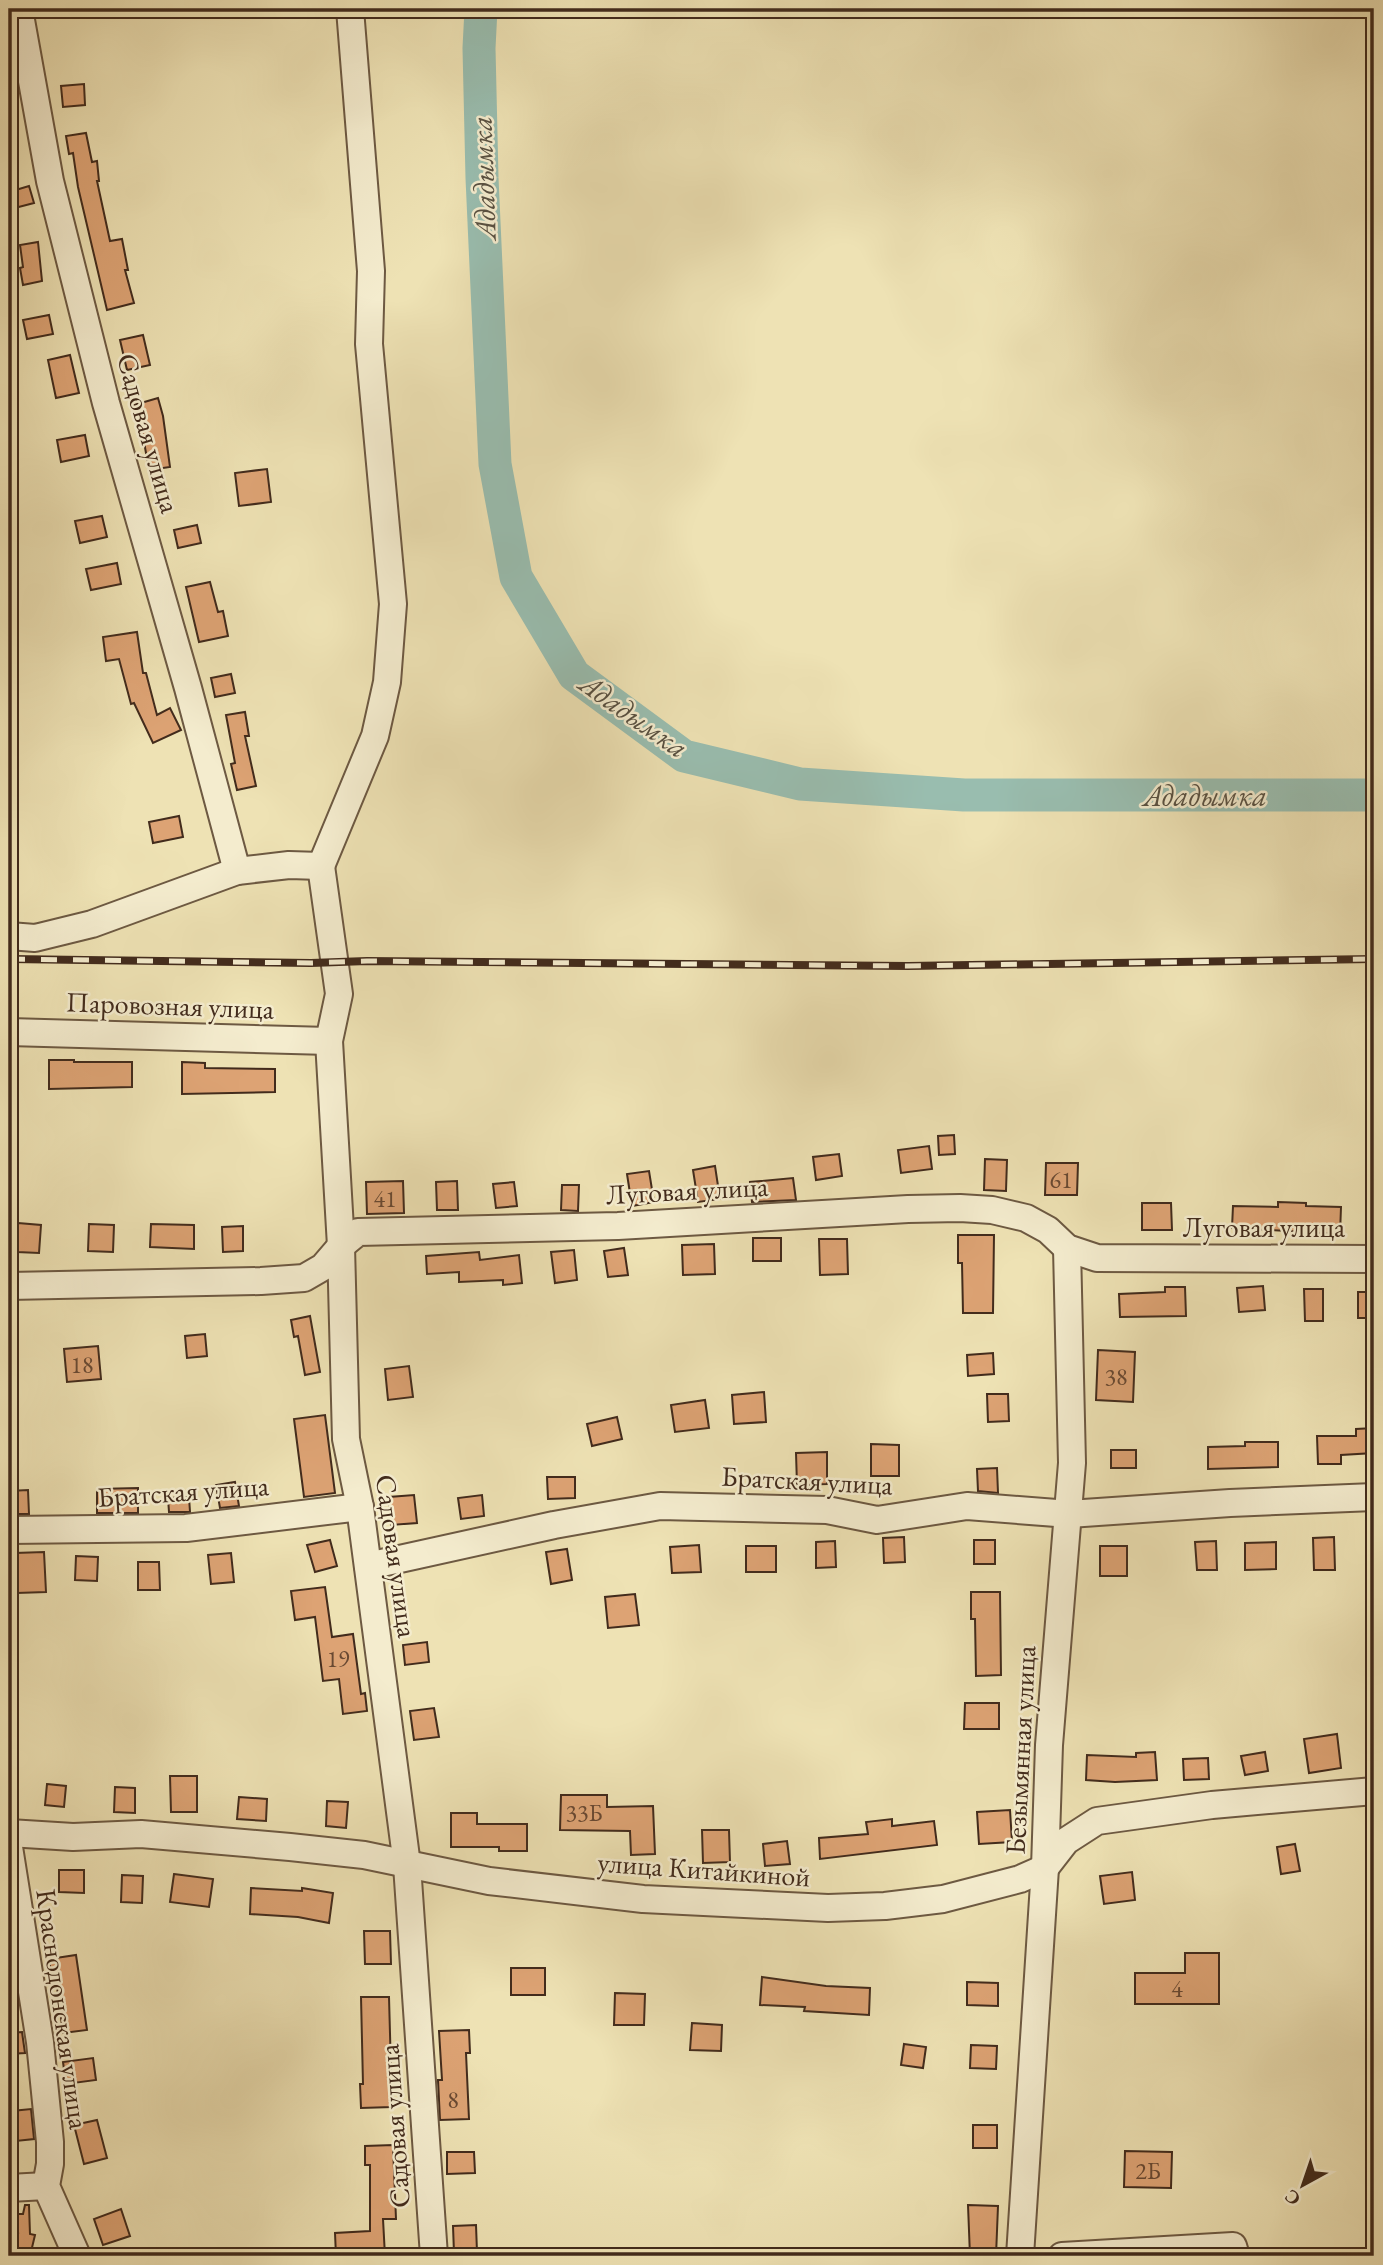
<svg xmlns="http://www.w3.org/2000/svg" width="1383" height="2265" viewBox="0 0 1383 2265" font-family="'EB Garamond',serif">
<rect width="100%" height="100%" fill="#eee2b4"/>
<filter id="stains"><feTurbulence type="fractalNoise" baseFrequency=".00286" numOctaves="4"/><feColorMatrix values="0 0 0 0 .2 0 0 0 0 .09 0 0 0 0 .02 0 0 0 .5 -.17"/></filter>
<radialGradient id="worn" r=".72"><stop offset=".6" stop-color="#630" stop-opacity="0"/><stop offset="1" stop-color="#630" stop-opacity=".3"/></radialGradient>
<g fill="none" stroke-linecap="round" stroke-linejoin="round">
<polyline stroke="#99bdaf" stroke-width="33" points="481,9 479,48 482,178 495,464 516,577 574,675 684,756 800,784 964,795 1374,795"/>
</g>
<g fill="#dda374" stroke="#422b1c" stroke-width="2">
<polygon points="84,84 85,105 63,107 61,86"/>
<polygon points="86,133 92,162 97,161 99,181 97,181 110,241 122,239 128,270 125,270 134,303 107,310 78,187 73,153 69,154 66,136"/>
<polygon points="29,186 34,203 11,209 9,192"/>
<polygon points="38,242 42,281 23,285 20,268 23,267 20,245"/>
<polygon points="49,315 53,334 27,339 23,320"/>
<polygon points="143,335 150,365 127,370 120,340"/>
<polygon points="70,355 79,393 56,398 48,360"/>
<polygon points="158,398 163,416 170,467 149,470 143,436 134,405"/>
<polygon points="85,435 89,456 61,462 57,440"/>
<polygon points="267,469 271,502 239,506 235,473"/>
<polygon points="102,516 107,537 80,543 75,521"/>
<polygon points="197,525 201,543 178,548 174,530"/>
<polygon points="117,563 121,584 91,590 86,569"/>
<polygon points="210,582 218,612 223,611 228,636 199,642 186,587"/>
<polygon points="137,632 143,673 146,673 157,715 170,708 181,730 153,743 134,703 131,704 119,659 106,661 103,637"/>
<polygon points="231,674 235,693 215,697 211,678"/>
<polygon points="245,712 249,736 245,736 256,786 237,790 231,764 235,763 226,715"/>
<polygon points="179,816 183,837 153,843 149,822"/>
<polygon points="49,1060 74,1060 74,1062 132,1062 132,1087 49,1089"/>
<polygon points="182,1062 205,1063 205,1068 275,1069 275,1092 182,1094"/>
<polygon points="954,1135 955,1154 939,1155 938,1136"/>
<polygon points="929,1146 932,1169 901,1173 898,1150"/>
<polygon points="839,1154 842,1176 816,1180 813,1157"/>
<polygon points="985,1159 1007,1160 1006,1191 984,1190"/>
<polygon points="1046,1163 1078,1163 1077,1195 1045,1195"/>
<polygon points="715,1166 720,1199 698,1202 693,1170"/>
<polygon points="649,1171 654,1202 632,1206 627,1174"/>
<polygon points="793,1178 796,1200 752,1202 750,1182"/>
<polygon points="403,1181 404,1213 367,1214 366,1182"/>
<polygon points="457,1181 458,1210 437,1210 436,1182"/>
<polygon points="514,1182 517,1206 496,1208 493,1184"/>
<polygon points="562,1185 579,1185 578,1211 561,1210"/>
<polygon points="1278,1202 1306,1203 1306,1206 1341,1207 1340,1234 1232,1228 1233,1206 1278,1207"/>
<polygon points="1142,1203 1171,1203 1172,1230 1142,1230"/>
<polygon points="18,1223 41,1225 39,1253 17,1252"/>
<polygon points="89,1224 114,1225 113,1252 88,1251"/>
<polygon points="151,1224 194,1225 194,1249 150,1247"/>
<polygon points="243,1226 243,1251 223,1252 222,1227"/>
<polygon points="958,1235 994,1235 993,1313 963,1313 962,1263 958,1263"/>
<rect x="753" y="1238" width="28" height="23"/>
<polygon points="819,1239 847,1239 848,1274 820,1275"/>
<polygon points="714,1244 715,1274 683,1275 682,1245"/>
<polygon points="624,1248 628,1275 608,1277 604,1251"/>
<polygon points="574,1250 577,1280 555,1283 551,1252"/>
<polygon points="479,1252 480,1260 519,1255 522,1283 503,1285 503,1280 459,1282 459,1272 427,1274 426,1256"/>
<polygon points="1263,1286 1265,1310 1239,1312 1237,1288"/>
<polygon points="1165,1287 1185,1287 1186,1316 1120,1317 1119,1294 1165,1292"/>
<polygon points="1304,1289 1323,1289 1323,1321 1305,1321"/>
<rect x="1358" y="1292" width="16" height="26"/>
<polygon points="310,1316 320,1372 305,1375 298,1336 294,1337 291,1320"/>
<polygon points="205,1334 207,1356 187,1358 185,1336"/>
<polygon points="98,1346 101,1379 67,1382 64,1349"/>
<polygon points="1098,1350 1135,1352 1133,1402 1096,1400"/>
<polygon points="993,1353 994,1374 968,1376 967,1355"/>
<polygon points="409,1366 413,1397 388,1400 385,1369"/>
<polygon points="764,1392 766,1422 734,1424 732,1395"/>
<polygon points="987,1394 1008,1394 1009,1421 988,1422"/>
<polygon points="705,1400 709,1428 675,1432 671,1405"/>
<polygon points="325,1415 335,1493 304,1497 294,1419"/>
<polygon points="617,1417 622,1439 592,1446 587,1424"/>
<polygon points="1374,1428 1374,1453 1341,1455 1341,1464 1318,1464 1317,1436 1356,1436 1356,1429"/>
<polygon points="1245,1442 1278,1442 1278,1467 1208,1469 1208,1447 1245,1446"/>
<polygon points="871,1444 899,1445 899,1476 871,1476"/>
<rect x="1111" y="1450" width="25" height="18"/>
<polygon points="827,1452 827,1484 797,1485 796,1453"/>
<polygon points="997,1468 998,1493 978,1491 977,1469"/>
<polygon points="547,1477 575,1477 575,1498 548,1499"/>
<polygon points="235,1482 239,1506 220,1508 216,1485"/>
<polygon points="138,1488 138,1513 97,1513 97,1489"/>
<polygon points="28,1490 29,1514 9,1514 9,1491"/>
<polygon points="414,1495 417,1523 391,1525 389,1497"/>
<polygon points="482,1495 484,1516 461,1519 458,1498"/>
<polygon points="189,1497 190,1512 169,1512 168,1498"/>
<polygon points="904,1537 905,1562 884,1563 883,1538"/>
<polygon points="1334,1537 1335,1570 1314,1570 1313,1538"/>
<polygon points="330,1540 337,1566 315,1572 307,1545"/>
<rect x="974" y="1540" width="21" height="24"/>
<polygon points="835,1541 836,1567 816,1568 816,1542"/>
<polygon points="1216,1541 1217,1570 1197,1570 1195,1542"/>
<polygon points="1276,1542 1276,1569 1245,1570 1245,1543"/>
<polygon points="699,1545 701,1572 672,1573 670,1547"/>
<rect x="746" y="1546" width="30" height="26"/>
<rect x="1100" y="1546" width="27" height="30"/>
<polygon points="567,1549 572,1580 551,1584 546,1552"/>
<polygon points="44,1552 46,1592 17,1593 15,1553"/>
<polygon points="231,1553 234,1582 211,1584 208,1555"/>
<polygon points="76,1556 98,1557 97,1581 75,1580"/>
<polygon points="138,1562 159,1562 160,1590 138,1590"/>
<polygon points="325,1587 332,1637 353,1634 361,1694 365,1693 367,1711 343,1714 339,1679 323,1681 315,1617 295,1620 291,1591"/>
<polygon points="971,1592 1000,1592 1001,1675 976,1676 975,1619 971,1619"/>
<polygon points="635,1594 639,1625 608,1628 605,1597"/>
<polygon points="427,1642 429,1662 405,1665 403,1645"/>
<polygon points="965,1703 999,1703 999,1729 964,1729"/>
<polygon points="434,1708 439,1737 414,1740 410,1711"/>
<polygon points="1337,1734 1341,1768 1309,1773 1304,1739"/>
<polygon points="1155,1752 1157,1780 1115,1782 1086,1780 1087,1755 1136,1757 1136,1753"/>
<polygon points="1265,1752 1268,1771 1245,1775 1241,1756"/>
<polygon points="1208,1758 1209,1779 1184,1780 1183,1759"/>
<polygon points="170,1776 197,1776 197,1812 171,1812"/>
<polygon points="47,1784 66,1786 64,1807 45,1805"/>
<polygon points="115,1787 135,1788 135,1813 114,1812"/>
<polygon points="561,1795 607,1795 607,1807 653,1806 655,1854 631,1855 630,1831 560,1830"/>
<polygon points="239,1797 267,1799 266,1821 237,1819"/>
<polygon points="327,1801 348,1802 346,1828 326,1826"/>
<polygon points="1010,1810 1012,1842 979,1844 977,1812"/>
<polygon points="451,1813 477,1813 477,1824 527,1824 527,1851 499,1851 499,1847 451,1847"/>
<polygon points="892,1819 892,1826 934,1821 937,1845 820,1859 819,1838 868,1834 866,1822"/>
<polygon points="702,1830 729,1830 730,1862 703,1863"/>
<polygon points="787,1841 790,1864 765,1866 763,1844"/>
<polygon points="1295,1844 1300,1871 1281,1874 1277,1847"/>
<polygon points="59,1870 84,1870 84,1893 59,1892"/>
<polygon points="1132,1872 1135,1900 1104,1904 1100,1876"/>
<polygon points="174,1874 213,1879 209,1907 170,1902"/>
<polygon points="122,1875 143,1876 142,1903 121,1902"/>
<polygon points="251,1888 302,1891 302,1888 333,1893 329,1923 298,1917 250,1914"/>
<polygon points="364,1931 390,1931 391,1964 365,1964"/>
<polygon points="9,1946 16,1991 9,1992"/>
<polygon points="1185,1953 1219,1953 1219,2004 1135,2004 1135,1973 1185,1973"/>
<polygon points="76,1955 87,2030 63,2033 57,1987 53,1988 49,1959"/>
<rect x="511" y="1968" width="34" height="27"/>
<polygon points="762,1977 826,1986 870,1988 869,2015 804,2011 805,2007 760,2005"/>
<polygon points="967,1982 998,1983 998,2006 967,2005"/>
<polygon points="615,1993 645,1994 644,2025 614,2025"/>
<polygon points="361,1997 389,1997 392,2107 361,2108 360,2084 363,2084"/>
<polygon points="692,2023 722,2025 721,2051 690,2050"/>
<polygon points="469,2030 470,2053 466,2053 469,2119 440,2120 438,2080 442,2080 439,2031"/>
<polygon points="22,2032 25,2053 9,2054 9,2033"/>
<polygon points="904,2044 926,2047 923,2068 901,2065"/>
<polygon points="971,2045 997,2046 996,2069 970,2068"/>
<polygon points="93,2058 96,2080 66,2084 63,2062"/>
<polygon points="31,2109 34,2139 16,2141 12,2111"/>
<polygon points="97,2120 107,2158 84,2164 74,2125"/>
<rect x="973" y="2125" width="24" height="23"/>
<polygon points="393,2145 396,2219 383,2219 385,2256 336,2256 335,2233 370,2231 370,2165 365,2165 365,2146"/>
<polygon points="1125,2151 1172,2152 1171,2188 1124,2187"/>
<polygon points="447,2152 474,2152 475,2173 447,2174"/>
<polygon points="25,2205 29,2205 30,2234 35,2235 30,2256 13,2256 18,2234 9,2235 9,2214 23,2214"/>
<polygon points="968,2205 998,2206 996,2256 970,2256"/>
<polygon points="121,2209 130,2236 103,2245 94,2219"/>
<polygon points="476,2225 477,2252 454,2253 453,2226"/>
</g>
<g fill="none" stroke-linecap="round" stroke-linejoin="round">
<g stroke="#6d5942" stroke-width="30">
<g id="minor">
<polyline points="19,9 50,181 106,403 188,688 237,871"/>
<polyline points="321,866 339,994 329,1041 341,1246 346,1439 360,1507 407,1865 434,2256"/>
<polyline points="321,866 375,736 387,682 393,604 369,344 371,271 350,9"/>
<polyline points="9,936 35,938 92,924 237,871 289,865 321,866"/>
<polyline points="9,1032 329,1041"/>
<polyline points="9,1286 261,1281 304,1278 323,1267 341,1246 358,1232 618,1226 908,1209 960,1208 992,1210 1026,1218 1048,1230 1067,1248 1097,1258 1374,1259"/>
<polyline points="9,1530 186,1528 360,1507"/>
<polyline points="368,1566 554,1525 660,1506 827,1510 877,1520 967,1506 1069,1514 1230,1503 1374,1497"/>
<polyline points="9,1833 73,1837 141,1834 290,1847 364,1855 489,1881 643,1899 828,1908 885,1906 943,1899 1020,1879 1045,1868 1066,1841 1097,1821 1212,1805 1374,1791"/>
<polyline points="9,1847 40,2042 50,2142 50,2164 46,2186 77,2256"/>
<polyline points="9,2188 46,2186"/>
<polyline points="1020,2256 1045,1868 1049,1745 1072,1463 1067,1248"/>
<polyline points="1062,2256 1233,2246 1236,2256"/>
</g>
</g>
<use href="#minor" stroke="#f4ecce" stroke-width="26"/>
<g stroke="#422b1c" stroke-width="8">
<polyline id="rail" points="9,959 311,963 367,961 908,966 1374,959"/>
</g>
<use href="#rail" stroke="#f4ecce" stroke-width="5" stroke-dasharray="16" stroke-linecap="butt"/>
</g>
<g text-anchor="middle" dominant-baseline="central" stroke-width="5" stroke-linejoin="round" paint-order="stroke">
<g font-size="24" fill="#694932">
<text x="1061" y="1179">61</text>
<text x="385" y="1198">41</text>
<text x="82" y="1364">18</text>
<text x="1116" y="1376">38</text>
<text x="338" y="1658">19</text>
<text x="584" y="1812">33Б</text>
<text x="1177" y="1988">4</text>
<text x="453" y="2099">8</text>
<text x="1148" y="2170">2Б</text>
</g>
<g font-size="28" fill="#422b1c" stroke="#f4ecce">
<text transform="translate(149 433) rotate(74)">Садовая улица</text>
<text transform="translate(170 1005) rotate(2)">Паровозная улица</text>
<text transform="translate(687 1190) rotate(-3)">Луговая улица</text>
<text x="1264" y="1227">Луговая улица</text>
<text transform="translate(807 1480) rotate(3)">Братская улица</text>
<text transform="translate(183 1491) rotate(-4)">Братская улица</text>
<text transform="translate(397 1556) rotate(82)">Садовая улица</text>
<text transform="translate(1020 1750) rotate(-87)">Безымянная улица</text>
<text transform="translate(704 1869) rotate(4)">улица Китайкиной</text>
<text transform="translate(63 2009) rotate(82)">Краснодонская улица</text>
<text transform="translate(394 2126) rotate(-94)">Садовая улица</text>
</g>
<g font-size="30" font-style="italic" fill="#585041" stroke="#f4ecce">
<text transform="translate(483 178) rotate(-92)">Ададымка</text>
<text transform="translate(634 715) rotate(35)">Ададымка</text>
<text x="1205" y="795">Ададымка</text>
</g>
</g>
<rect width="1383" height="2265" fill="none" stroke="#eee2b4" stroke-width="35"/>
<rect x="10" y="10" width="1362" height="2244" fill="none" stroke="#422b1c" stroke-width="3.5"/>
<rect x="18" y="18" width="1348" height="2230" fill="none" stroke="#422b1c" stroke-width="2"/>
<g transform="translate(1303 2185) rotate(220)" stroke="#f4ecce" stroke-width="5" paint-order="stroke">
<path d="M0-5L12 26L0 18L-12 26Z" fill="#422b1c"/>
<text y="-10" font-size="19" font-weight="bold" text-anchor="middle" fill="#422b1c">С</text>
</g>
<rect width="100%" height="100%" filter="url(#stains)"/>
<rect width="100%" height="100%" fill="url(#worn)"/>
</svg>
